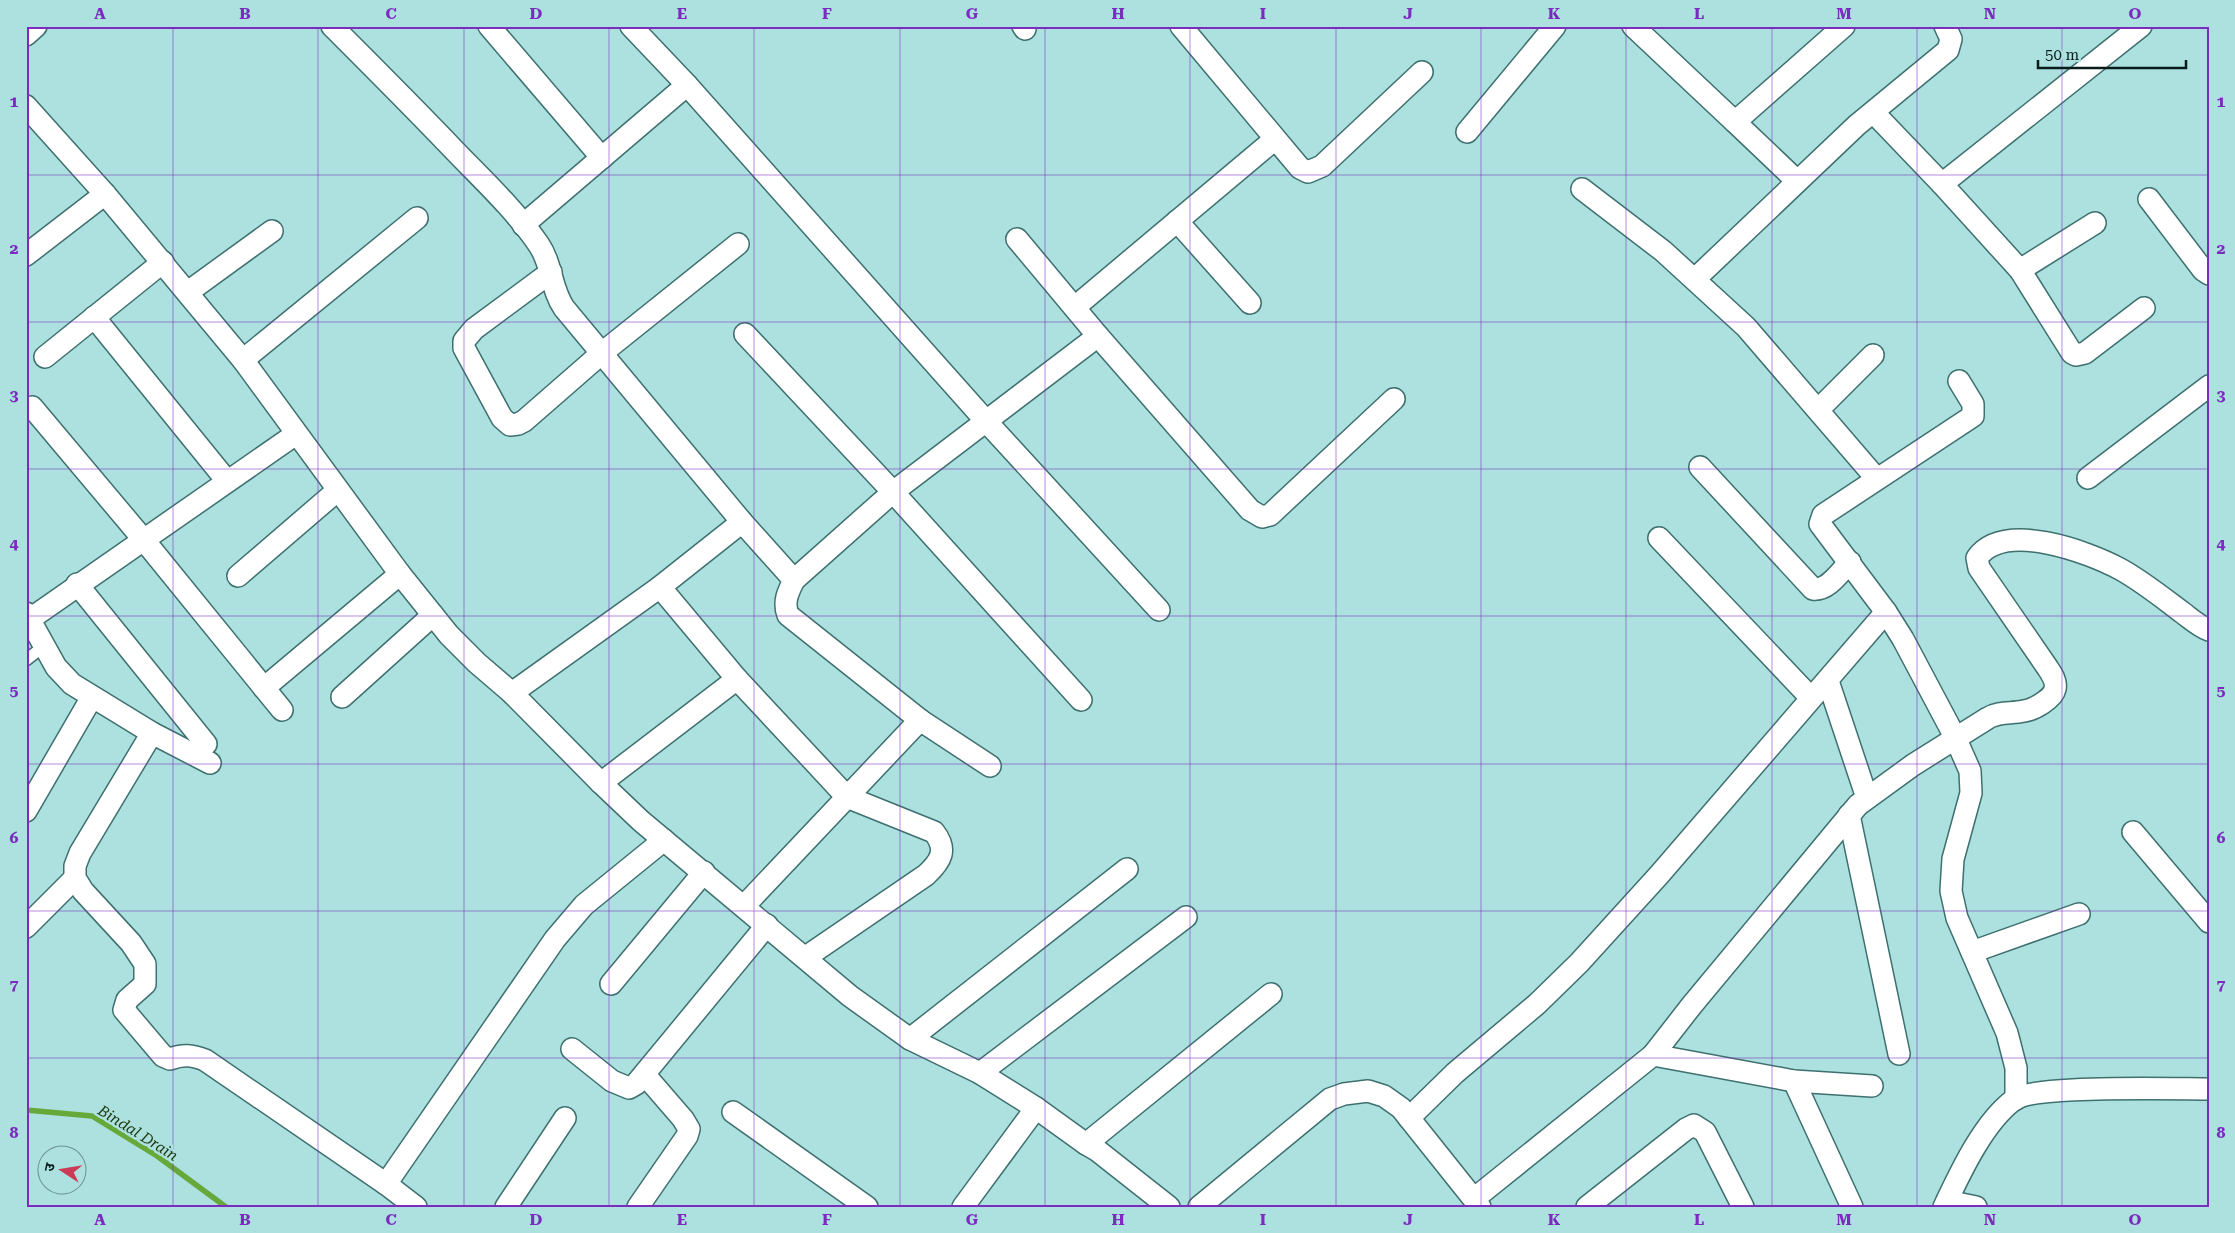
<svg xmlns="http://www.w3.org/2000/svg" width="2235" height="1233" viewBox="0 0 2235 1233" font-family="'Roboto Serif','Noto Sans Devanagari',serif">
<rect width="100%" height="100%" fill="#ace1e0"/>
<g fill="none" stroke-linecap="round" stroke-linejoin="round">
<polyline stroke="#67a83b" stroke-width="5.5" points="26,1110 92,1116 157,1156 226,1207"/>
<g stroke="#3d706f" stroke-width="14">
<polyline id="lane" points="26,660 44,646"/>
</g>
<g stroke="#3d706f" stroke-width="24">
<g id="street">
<path d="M332,26C374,68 415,109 455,151C484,181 516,211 539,245C552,264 551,289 564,308L742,522L794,580L893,492L1098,336"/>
<polyline points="489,26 602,158"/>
<polyline points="631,26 687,85 985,420 1159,610"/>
<polyline points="1023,26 1025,29"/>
<polyline points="1181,26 1300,168 1308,172 1322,166 1422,72"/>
<polyline points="1633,26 1735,122"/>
<polyline points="2141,26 1942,184 2020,270 2072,353 2076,355 2085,353 2144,308"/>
<polyline points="26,35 36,26"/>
<polyline points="26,106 105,194 243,360 400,574 449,635 477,663 512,693 601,783 641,821 850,996 910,1039 980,1073 1036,1108 1086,1144 1098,1151 1169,1207"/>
<polyline points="1874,113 1942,184"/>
<polyline points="1467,132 1555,26"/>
<polyline points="1797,181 1735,122 1844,26"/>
<polyline points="1582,189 1663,251 1746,327 1876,478"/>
<polyline points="2149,199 2203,270 2209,274"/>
<polyline points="1177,221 1250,303"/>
<polyline points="523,225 687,85"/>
<polyline points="1017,239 1098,336 1250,510 1262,517 1270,515 1394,399"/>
<polyline points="26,255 105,194"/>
<polyline points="2020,270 2095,223"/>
<polyline points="551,272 474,329 464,341 464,348 502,418 510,425 518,424 524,421 602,353 738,244"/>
<polyline points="1695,279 1857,125 1948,50 1951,39 1945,26"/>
<polyline points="188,292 272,231"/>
<polyline points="1075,307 1275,139"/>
<polyline points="94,317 227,481"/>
<polyline points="745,334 893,492 1081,700"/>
<polyline points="45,357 163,262"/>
<polyline points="243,360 417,218"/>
<polyline points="1959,381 1973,404 1973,416 1823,515 1820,524 1886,612 1903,639 1955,737 1970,771 1971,793 1953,859 1951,891 1957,918 2007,1033 2016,1068 2016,1099"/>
<polyline points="32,407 143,539 282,710"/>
<polyline points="1818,410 1873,355"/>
<path d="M1700,467L1813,589C1828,591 1840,572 1850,562"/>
<polyline points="2088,478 2209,386"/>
<path d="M742,522L660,587L737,679L847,797L934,832C948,850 941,861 926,875L806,957"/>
<polyline points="1659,538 1811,698"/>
<polyline points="238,576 338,490"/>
<polyline points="77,584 206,744"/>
<path d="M26,613L56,667L72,684L152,733L80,853L75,866V878L83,891L131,943L145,964V984L127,1000L124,1010L163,1056L170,1059C183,1054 192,1055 205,1060L386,1184L416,1207"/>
<polyline points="30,619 296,434"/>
<polyline points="1828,681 1867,798"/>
<polyline points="264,688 400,574"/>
<polyline points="512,693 660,587"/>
<polyline points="342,697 433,615"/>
<polyline points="920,720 990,766"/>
<polyline points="152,733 210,763"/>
<polyline points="601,783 737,679"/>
<polyline points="26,811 92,697"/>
<polyline points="1849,815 1899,1054"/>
<polyline points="2133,832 2209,922"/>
<path d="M744,906L920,720L788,615C783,602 788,592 794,580"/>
<polyline points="26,927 75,878"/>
<polyline points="1972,952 2079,914"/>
<polyline points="611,984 704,872"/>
<polyline points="910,1039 1127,869"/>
<polyline points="572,1049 612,1081 629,1088 636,1084 767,925"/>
<polyline points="1653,1055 1794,1081 1872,1086"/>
<polyline points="980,1073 1186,917"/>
<polyline points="1794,1081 1852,1207"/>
<polyline points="733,1112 867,1207"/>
<polyline points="1409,1118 1455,1073 1537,1004 1579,963 1659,875 1886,612"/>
<polyline points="1086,1144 1271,994"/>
<polyline points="386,1184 555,939 584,905 664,840"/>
<path d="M1475,1198L1653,1055L1692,1005L1858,805L1913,765L1988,718C2000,711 2011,714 2024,711C2033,710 2053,699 2055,689C2057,681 2051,673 2047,667L1979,568L1977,558C2004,520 2088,552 2120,569C2142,581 2163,598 2183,613C2191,619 2200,627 2209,630"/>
<polyline points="1947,1201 1976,1207"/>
<polyline points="506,1207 565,1118"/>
<polyline points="638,1207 687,1136 689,1129 683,1119 645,1075"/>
<polyline points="963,1207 1036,1108"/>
<polyline points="1199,1207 1330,1099 1344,1094 1368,1091 1384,1096 1401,1108 1480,1207"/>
<polyline points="1587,1207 1686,1129 1694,1125 1705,1132 1743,1207"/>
<path d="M1944,1207C1960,1173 1984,1121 2015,1099C2037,1085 2175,1089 2209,1089"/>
</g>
</g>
<use href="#lane" stroke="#fff" stroke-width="11"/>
<use href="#street" stroke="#fff" stroke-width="21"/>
</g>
<path fill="none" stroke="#7b2cbf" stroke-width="1" stroke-opacity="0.55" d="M173,26V1207M318,26V1207M464,26V1207M609,26V1207M754,26V1207M900,26V1207M1045,26V1207M1190,26V1207M1336,26V1207M1481,26V1207M1626,26V1207M1772,26V1207M1917,26V1207M2062,26V1207M26,175H2209M26,322H2209M26,469H2209M26,616H2209M26,764H2209M26,911H2209M26,1058H2209"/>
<g text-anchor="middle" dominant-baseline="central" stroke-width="5" stroke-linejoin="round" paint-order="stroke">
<g font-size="15" font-style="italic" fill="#1c3509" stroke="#ace1e0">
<text transform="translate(138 1133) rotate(32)">Bindal Drain</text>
</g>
</g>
<rect width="2235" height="1233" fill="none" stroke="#ace1e0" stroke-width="55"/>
<g transform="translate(62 1170) rotate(282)"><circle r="24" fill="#ace1e0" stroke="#6a9291"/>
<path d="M0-4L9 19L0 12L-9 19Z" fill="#cb3b55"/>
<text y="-8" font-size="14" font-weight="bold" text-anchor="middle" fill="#071c1b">उ</text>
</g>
<path d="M2038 60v8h148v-8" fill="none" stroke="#071c1b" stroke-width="2.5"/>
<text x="2045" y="60" font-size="15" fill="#071c1b" stroke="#ace1e0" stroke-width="4" paint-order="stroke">50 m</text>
<rect x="28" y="28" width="2180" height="1178" fill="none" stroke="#7b2cbf" stroke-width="2"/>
<g font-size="16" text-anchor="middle" font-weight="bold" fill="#7b2cbf">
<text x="100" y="19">A</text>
<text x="245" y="19">B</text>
<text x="391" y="19">C</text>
<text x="536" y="19">D</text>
<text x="682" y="19">E</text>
<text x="827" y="19">F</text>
<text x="972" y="19">G</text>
<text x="1118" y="19">H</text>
<text x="1263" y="19">I</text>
<text x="1408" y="19">J</text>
<text x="1554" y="19">K</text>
<text x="1699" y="19">L</text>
<text x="1844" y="19">M</text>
<text x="1990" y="19">N</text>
<text x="2135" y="19">O</text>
<text x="14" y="107">1</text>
<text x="2221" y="107">1</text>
<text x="14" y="254">2</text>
<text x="2221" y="254">2</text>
<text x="14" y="401">3</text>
<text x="2221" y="401">3</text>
<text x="14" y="549">4</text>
<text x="2221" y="549">4</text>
<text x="14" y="696">5</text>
<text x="2221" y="696">5</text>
<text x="14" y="843">6</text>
<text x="2221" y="843">6</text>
<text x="14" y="990">7</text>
<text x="2221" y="990">7</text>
<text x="14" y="1138">8</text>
<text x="2221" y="1138">8</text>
<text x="100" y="1225">A</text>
<text x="245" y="1225">B</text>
<text x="391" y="1225">C</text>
<text x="536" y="1225">D</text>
<text x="682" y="1225">E</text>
<text x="827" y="1225">F</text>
<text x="972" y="1225">G</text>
<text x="1118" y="1225">H</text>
<text x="1263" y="1225">I</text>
<text x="1408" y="1225">J</text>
<text x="1554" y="1225">K</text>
<text x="1699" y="1225">L</text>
<text x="1844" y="1225">M</text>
<text x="1990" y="1225">N</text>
<text x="2135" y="1225">O</text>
</g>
</svg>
